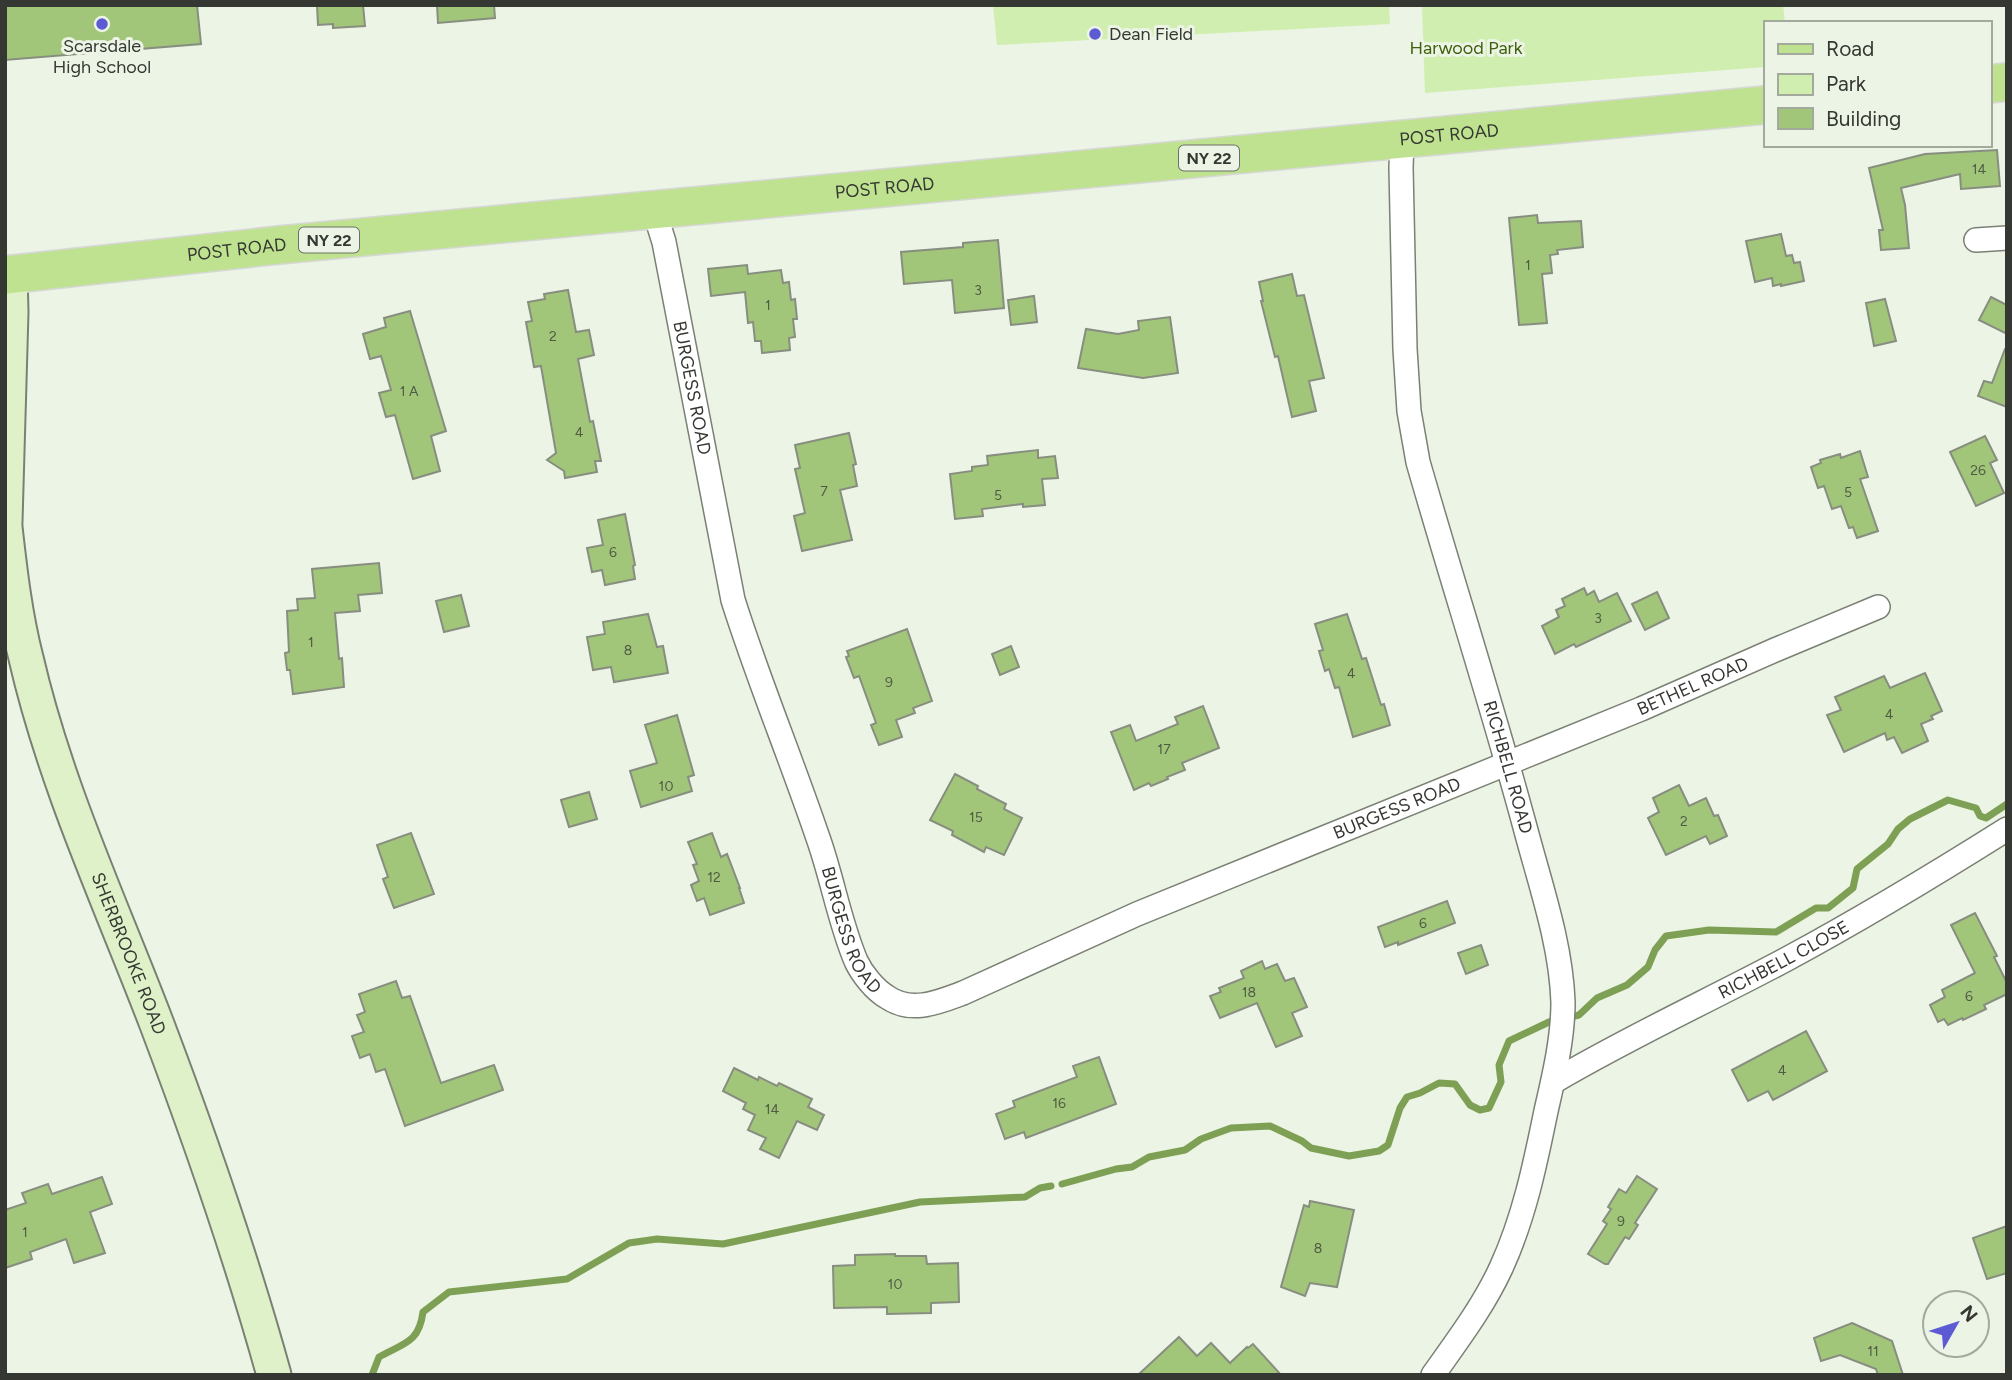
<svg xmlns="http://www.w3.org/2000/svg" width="2012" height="1380" viewBox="0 0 2012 1380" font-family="Figtree,sans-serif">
<rect width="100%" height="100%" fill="#ecf4e5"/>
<g fill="#d0eeb0">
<polygon points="993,5 1389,5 1390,24 997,45"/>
<polygon points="1422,5 1783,5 1785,23 1765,23 1765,67 1425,93"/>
</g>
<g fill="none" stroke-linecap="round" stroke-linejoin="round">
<g stroke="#7da054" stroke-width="7">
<polyline points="1062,1184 1116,1169 1132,1167 1149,1157 1185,1150 1201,1139 1231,1128 1270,1126 1302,1141 1311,1148 1349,1156 1379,1151 1388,1145 1400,1108 1407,1097 1420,1093 1439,1083 1455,1084 1470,1105 1480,1110 1489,1108 1501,1082 1499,1065 1509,1041 1549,1022 1579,1015 1597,998 1627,985 1648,967 1655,950 1666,936 1709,930 1776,932 1816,908 1828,908 1853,888 1857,869 1888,844 1898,829 1910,819 1948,800 1976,808 1980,816 1986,818 2007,804"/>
<path d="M372,1375L379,1357C404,1343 419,1343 423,1312L449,1292L567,1279L629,1243L657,1239L723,1244L920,1202L1025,1197L1040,1188L1051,1186"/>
</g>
</g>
<g fill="#a2c679" stroke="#878e80" stroke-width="2">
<polygon points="5,5 197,5 201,44 5,60"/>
<polygon points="317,5 363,5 365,26 333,28 333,24 318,25"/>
<polygon points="437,5 494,5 495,18 438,23"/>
<polygon points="1997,150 2000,186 1961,189 1960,174 1901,188 1905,205 1909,248 1881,250 1879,230 1883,230 1869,168 1925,154"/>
<polygon points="1537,215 1538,223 1581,221 1583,247 1557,250 1558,254 1550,255 1552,273 1542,274 1547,323 1519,325 1509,218"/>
<polygon points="1781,234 1786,256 1792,255 1794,263 1800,262 1804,281 1781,286 1781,284 1773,286 1772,278 1755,282 1746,241"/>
<polygon points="998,240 1004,308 955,313 952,280 904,284 901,252 963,247 963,243"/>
<polygon points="747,265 748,274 781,270 783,283 789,282 791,300 795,299 797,319 793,319 795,337 789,338 790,350 762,353 761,341 755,341 753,322 748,323 745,292 711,296 708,269"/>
<polygon points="1292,274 1297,296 1304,295 1324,378 1309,381 1316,411 1292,417 1278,356 1275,357 1261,301 1263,301 1259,282"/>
<polygon points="568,290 576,332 589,330 594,355 578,359 590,422 593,421 601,461 595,461 597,472 565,478 564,471 547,460 556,453 541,366 534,367 526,322 532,321 528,302 545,299 544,294"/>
<polygon points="1034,296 1037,322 1011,325 1008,300"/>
<polygon points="1991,297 2007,305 2007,334 1979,320"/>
<polygon points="1885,299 1896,341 1874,346 1866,303"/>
<polygon points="410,311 446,431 431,436 440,471 413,479 395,415 386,417 379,393 391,390 381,356 370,359 363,334 386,327 384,318"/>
<polygon points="1170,317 1178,373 1143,378 1078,368 1086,329 1118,334 1139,330 1138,321"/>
<polygon points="2005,349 2007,349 2007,407 1978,396 1984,381 1992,383"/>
<polygon points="849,433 856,464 853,465 857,486 840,490 852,540 802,551 794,516 805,513 795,469 800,468 795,445"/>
<polygon points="1985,436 1997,460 1990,463 2004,493 1976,506 1950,452"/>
<polygon points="1038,450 1038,458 1055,456 1058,478 1042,479 1045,505 1023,507 1023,504 982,509 983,516 955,519 950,474 972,471 972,467 988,465 987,456"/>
<polygon points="1860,451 1868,477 1860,479 1878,531 1857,538 1853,527 1849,528 1841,506 1832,509 1824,486 1818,488 1811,467 1821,463 1820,460 1840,454 1841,458"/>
<polygon points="625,514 635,565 633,566 635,579 605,585 602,570 592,572 587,548 603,545 598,520"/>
<polygon points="379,563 382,593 358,595 360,611 335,613 339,659 342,658 344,687 293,694 290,670 287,670 285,653 289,652 287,611 298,610 297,599 315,598 312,569"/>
<polygon points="1584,588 1587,595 1594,591 1599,602 1617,593 1631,621 1576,647 1574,644 1555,654 1542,626 1559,617 1556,610 1565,606 1562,599"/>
<polygon points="1657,592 1669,618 1645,630 1632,604"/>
<polygon points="461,595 469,626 444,632 436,601"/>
<polygon points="648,614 657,647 663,646 668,673 614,682 611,667 593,670 587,637 605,634 603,622"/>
<polygon points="1347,614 1362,659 1366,658 1381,705 1384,704 1390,725 1353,737 1339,687 1335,688 1329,669 1325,671 1319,651 1323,650 1315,624"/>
<polygon points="907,629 932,701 913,708 915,713 896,720 902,737 879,745 871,725 876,723 859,676 854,678 846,657 849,656 847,651"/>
<polygon points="1011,646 1019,667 1000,675 992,654"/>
<polygon points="1925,673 1942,711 1931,716 1933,719 1921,724 1928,741 1902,753 1894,737 1887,740 1885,733 1844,752 1827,715 1841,710 1835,697 1884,676 1890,688"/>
<polygon points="1203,706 1219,748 1182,763 1185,770 1167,777 1168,779 1151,786 1149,783 1134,790 1111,732 1130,725 1136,741 1178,724 1175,717"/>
<polygon points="677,715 694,775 688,777 692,791 641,807 630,771 657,763 645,725"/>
<polygon points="955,774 978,786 977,789 1006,804 1004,809 1022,818 1004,855 986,847 984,852 952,835 953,831 930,820"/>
<polygon points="1679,785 1689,806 1706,798 1714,816 1718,815 1727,836 1710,844 1706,836 1666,855 1648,818 1659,812 1653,798"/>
<polygon points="589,792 597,819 569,827 561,800"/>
<polygon points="411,833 434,894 394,908 383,879 388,877 377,845"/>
<polygon points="712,833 721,857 727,854 740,888 739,888 744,903 710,915 704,898 697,901 691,885 699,881 693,865 697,864 688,842"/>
<polygon points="1447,901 1455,923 1398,945 1398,942 1385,947 1378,927"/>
<polygon points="1975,913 1997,956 1994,957 2007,983 2007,994 1984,1005 1986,1009 1963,1020 1962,1018 1948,1025 1944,1019 1938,1022 1930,1005 1945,997 1942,990 1975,973 1951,925"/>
<polygon points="1481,945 1488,965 1466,974 1458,953"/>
<polygon points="1262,961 1265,969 1277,964 1285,981 1294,978 1307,1007 1292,1013 1302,1036 1276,1047 1257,1003 1220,1018 1210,996 1221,992 1219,988 1244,978 1241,971"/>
<polygon points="396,981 402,998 410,996 441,1083 494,1065 503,1090 405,1126 385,1069 376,1072 370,1054 360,1058 352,1036 364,1032 357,1015 365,1012 359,994"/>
<polygon points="1806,1031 1827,1071 1773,1100 1768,1091 1748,1101 1732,1070"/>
<polygon points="1099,1057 1116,1104 1026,1138 1024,1132 1005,1139 996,1114 1015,1107 1013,1101 1077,1077 1073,1066"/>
<polygon points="734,1068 758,1080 759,1077 777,1086 779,1083 812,1099 808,1107 824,1115 817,1130 797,1121 779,1158 760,1149 766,1138 748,1130 755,1115 743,1109 746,1103 723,1091"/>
<polygon points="1637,1176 1657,1189 1635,1223 1638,1225 1629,1239 1625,1237 1608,1264 1605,1264 1588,1254 1607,1224 1603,1221 1611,1209 1608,1207 1619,1189 1626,1193"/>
<polygon points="102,1177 112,1204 90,1212 105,1253 74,1263 66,1239 30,1252 32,1259 5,1268 5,1210 26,1203 22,1193 48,1184 52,1194"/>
<polygon points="1310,1201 1354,1210 1337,1287 1310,1283 1305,1296 1281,1287 1304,1205 1309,1207"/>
<polygon points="2007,1226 2007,1273 1987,1279 1973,1238"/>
<polygon points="895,1254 895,1256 926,1256 927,1264 958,1263 959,1302 931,1303 931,1313 887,1314 887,1307 834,1308 833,1266 855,1265 855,1255"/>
<polygon points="1852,1323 1892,1341 1903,1375 1878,1375 1876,1369 1840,1355 1821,1361 1814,1338"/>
<polygon points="1179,1337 1197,1356 1211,1343 1230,1363 1247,1347 1248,1348 1253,1344 1281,1375 1138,1375"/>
</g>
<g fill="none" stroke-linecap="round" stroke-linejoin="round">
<g stroke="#7a8174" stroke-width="26">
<g id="street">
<path id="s1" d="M1402,139L1401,168L1405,349L1409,411L1418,462C1453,584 1492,705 1525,827C1540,884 1561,943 1563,1002C1563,1039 1554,1076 1546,1111C1535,1165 1524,1218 1501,1268C1483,1307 1457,1341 1433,1375"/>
<path id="s2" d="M654,210L664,242L733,600C758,679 790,756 817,835C832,876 839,921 856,961C862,974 875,990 887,997C911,1014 939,1002 963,993L1137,914L1641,709L1775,650L1878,607"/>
<polyline points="1976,240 2007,238"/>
<path id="s3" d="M1553,1082C1629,1037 1708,1001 1785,960C1861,919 1934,875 2007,829"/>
</g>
</g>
<g stroke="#7a8174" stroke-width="37">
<g id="secondary">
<polyline points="5,522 11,312 10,274"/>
<path id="s4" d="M5,527C10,571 15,615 26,658C55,784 110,902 156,1022C200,1138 241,1256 274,1375"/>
</g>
</g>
<g stroke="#d7d7d6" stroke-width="40">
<g id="primary">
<polyline points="1989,84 2007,82"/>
<path id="s5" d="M5,275L279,245L1765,105"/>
</g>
</g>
<use href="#street" stroke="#fff" stroke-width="23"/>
<use href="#secondary" stroke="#dff1c8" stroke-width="33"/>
<use href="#primary" stroke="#bfe290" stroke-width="37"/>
</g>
<g fill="#5d5bd3" stroke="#ecf4e5" stroke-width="2.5">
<circle cx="102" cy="24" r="7"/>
<circle cx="1095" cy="34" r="7"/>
</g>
<g text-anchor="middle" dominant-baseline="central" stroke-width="6" stroke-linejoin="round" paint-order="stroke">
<g font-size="14" fill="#505c44">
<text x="1979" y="169">14</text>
<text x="1528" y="265">1</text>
<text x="978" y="290">3</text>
<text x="768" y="305">1</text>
<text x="553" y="336">2</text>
<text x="409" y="391">1 A</text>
<text x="579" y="432">4</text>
<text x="1978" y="470">26</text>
<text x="824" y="491">7</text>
<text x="1848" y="492">5</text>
<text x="998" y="495">5</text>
<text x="613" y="552">6</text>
<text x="1598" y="618">3</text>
<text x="311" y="642">1</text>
<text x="628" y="650">8</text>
<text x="1351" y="673">4</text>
<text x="889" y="682">9</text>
<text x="1889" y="714">4</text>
<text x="1164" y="749">17</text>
<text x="666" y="786">10</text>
<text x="976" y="817">15</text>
<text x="1684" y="821">2</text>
<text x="714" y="877">12</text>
<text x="1423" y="923">6</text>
<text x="1249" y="992">18</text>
<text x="1969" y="996">6</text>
<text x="1782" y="1070">4</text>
<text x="1059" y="1103">16</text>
<text x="772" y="1109">14</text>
<text x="1621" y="1221">9</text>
<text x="25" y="1232">1</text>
<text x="1318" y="1248">8</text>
<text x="895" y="1284">10</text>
<text x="1873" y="1351">11</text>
</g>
<g fill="#ecf4e5" stroke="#6c7068" stroke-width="2">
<rect x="1179" y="145.5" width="60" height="25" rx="5"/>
<rect x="299" y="227.5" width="60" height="25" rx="5"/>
</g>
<g font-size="16" font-weight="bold" fill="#353832">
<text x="1209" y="158">NY 22</text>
<text x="329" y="240">NY 22</text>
</g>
<g font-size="18" fill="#353832" stroke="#ecf4e5" text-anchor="start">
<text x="1109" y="34">Dean Field</text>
<text x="102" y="46" text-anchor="middle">Scarsdale<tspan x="102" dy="21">High School</tspan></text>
</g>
<g font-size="18" fill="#40600c" stroke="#ecf4e5">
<text x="1466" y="48">Harwood Park</text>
</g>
<g font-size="18" fill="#353832" stroke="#ecf4e5">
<text stroke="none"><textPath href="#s5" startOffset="1451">POST ROAD</textPath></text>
<text stroke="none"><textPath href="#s5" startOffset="884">POST ROAD</textPath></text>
<text stroke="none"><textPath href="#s5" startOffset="233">POST ROAD</textPath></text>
<text stroke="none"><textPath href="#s2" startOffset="182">BURGESS ROAD</textPath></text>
<text stroke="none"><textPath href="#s2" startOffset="1699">BETHEL ROAD</textPath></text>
<text stroke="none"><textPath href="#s1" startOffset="642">RICHBELL ROAD</textPath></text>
<text stroke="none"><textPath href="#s2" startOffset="1379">BURGESS ROAD</textPath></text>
<text stroke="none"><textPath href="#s2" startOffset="749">BURGESS ROAD</textPath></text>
<text stroke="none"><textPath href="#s4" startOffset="446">SHERBROOKE ROAD</textPath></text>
<text stroke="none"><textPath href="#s3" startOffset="261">RICHBELL CLOSE</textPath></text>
</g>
</g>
<rect width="2012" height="1380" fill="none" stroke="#353832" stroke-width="14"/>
<rect x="1764" y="21" width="228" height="126" fill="#ecf4e5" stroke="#a3a99d" stroke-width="2"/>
<rect x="1778" y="44" width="35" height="10" fill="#bfe290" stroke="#a3a99d" stroke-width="2"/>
<text x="1826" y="56" font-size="21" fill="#353832">Road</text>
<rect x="1778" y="74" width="35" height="21" fill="#d0eeb0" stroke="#a3a99d" stroke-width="2"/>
<text x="1826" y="91" font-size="21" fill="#353832">Park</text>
<rect x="1778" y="108" width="35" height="21" fill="#a2c679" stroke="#a3a99d" stroke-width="2"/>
<text x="1826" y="126" font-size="21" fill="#353832">Building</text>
<g transform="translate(1956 1324) rotate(51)"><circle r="33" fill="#ecf4e5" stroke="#a3a99d" stroke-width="2"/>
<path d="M0-5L12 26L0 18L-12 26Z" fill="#5d5bd3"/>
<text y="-10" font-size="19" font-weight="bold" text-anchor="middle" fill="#353832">N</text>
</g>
</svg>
